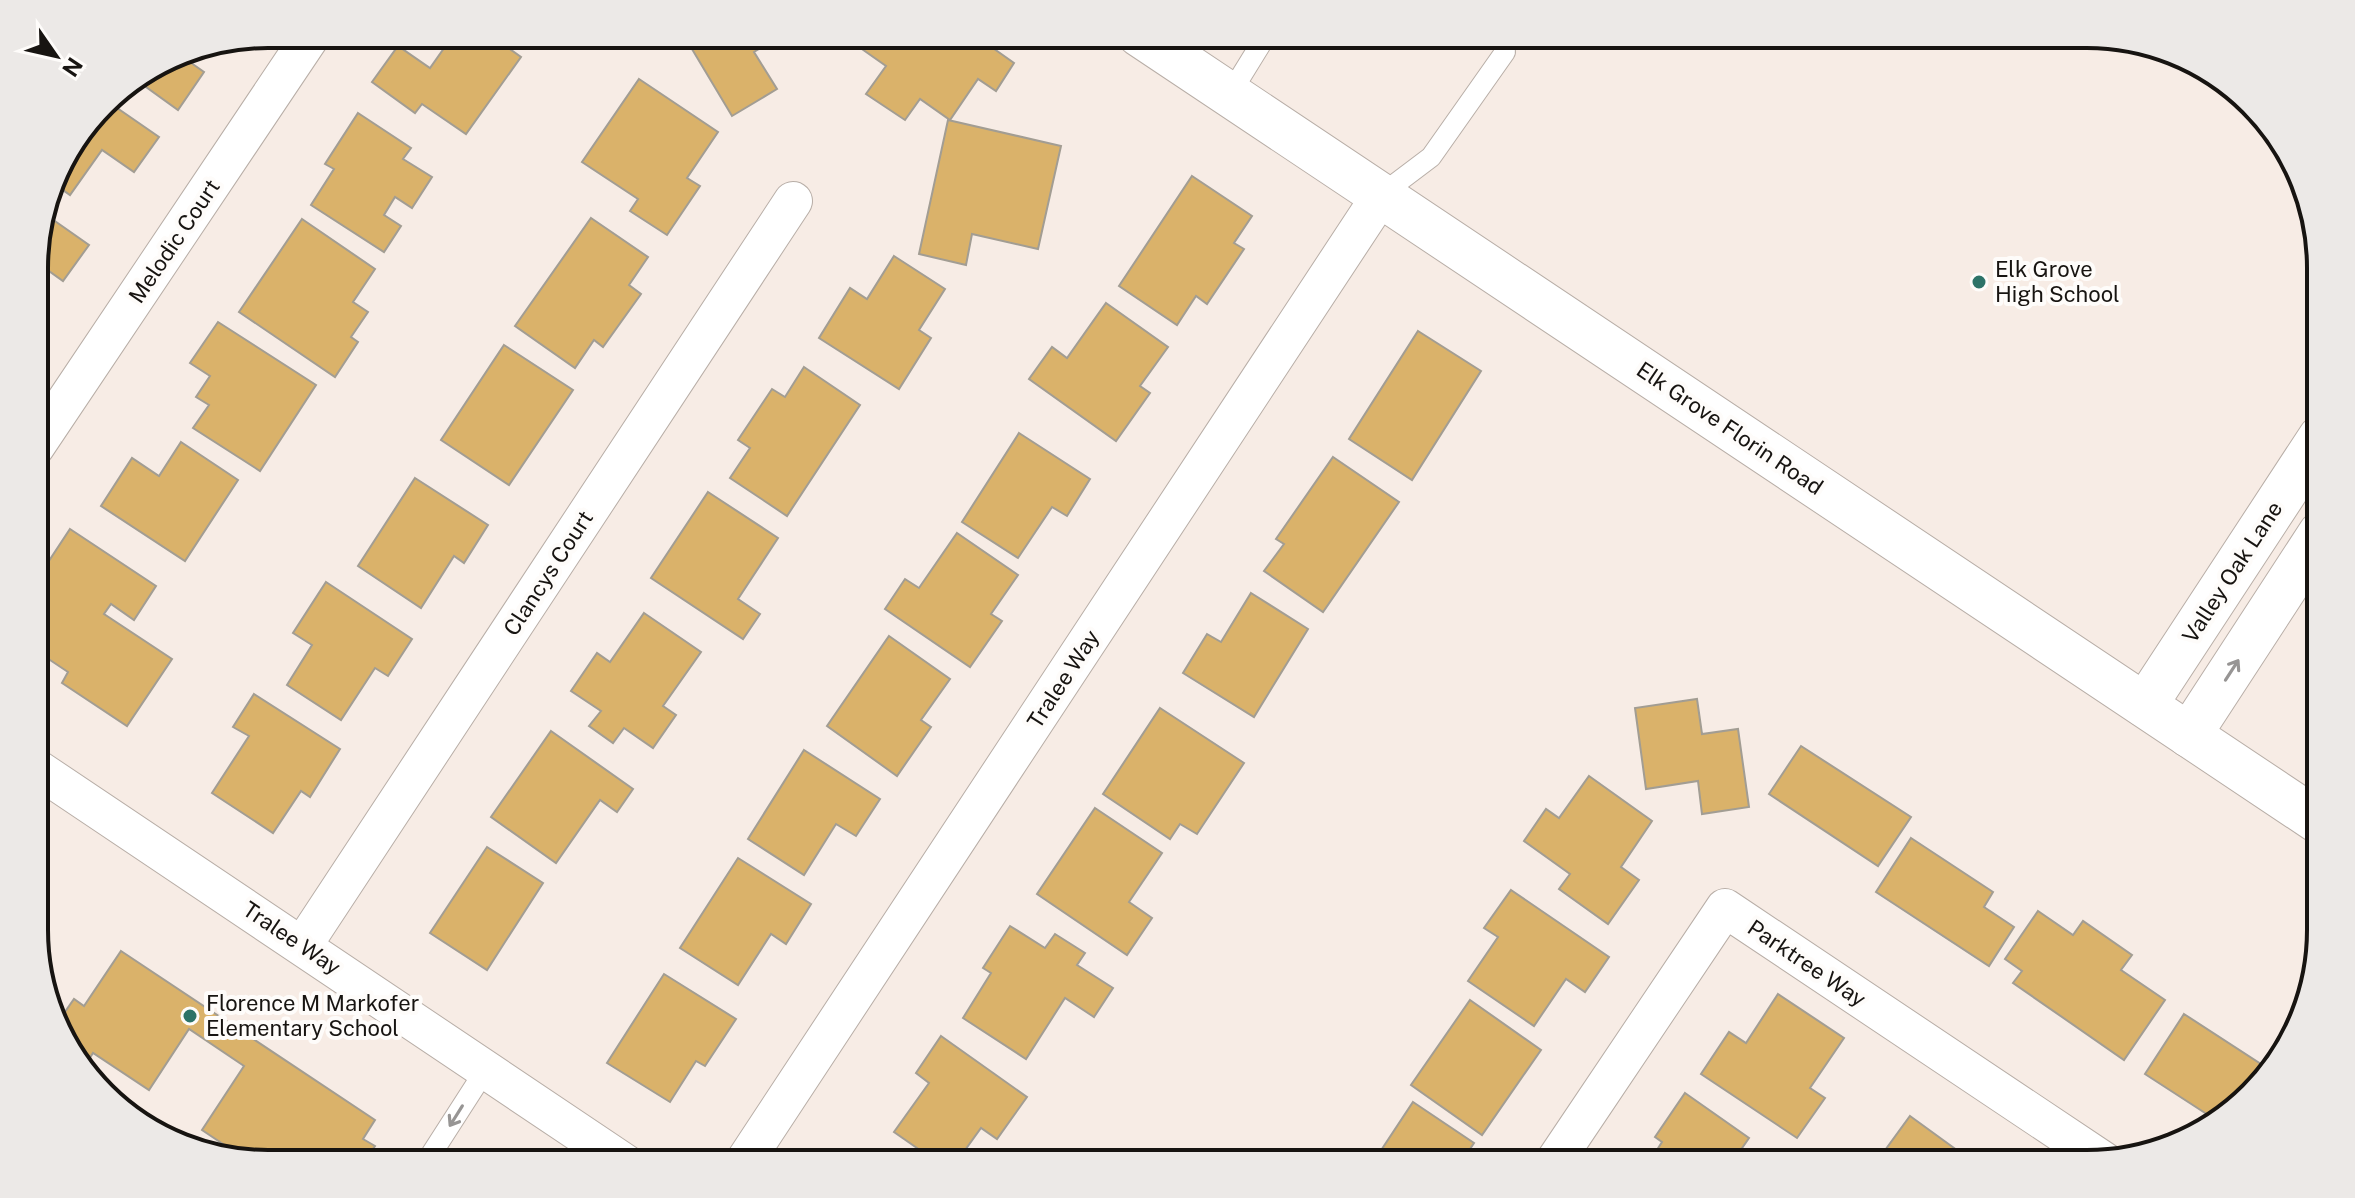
<svg xmlns="http://www.w3.org/2000/svg" width="2355" height="1198" viewBox="0 0 2355 1198" font-family="'Public Sans',sans-serif">
<rect width="100%" height="100%" fill="#f7ece5"/>
<g fill="#dab26a" stroke="#a29d93" stroke-width="2">
<polygon points="454,34 489,34 521,57 466,134 422,104 415,113 372,82 398,46 430,68"/>
<polygon points="546,34 574,34 572,42"/>
<polygon points="683,34 783,34 754,52 777,89 732,116"/>
<polygon points="948,34 973,34 1014,63 996,91 978,79 950,120 920,99 905,120 866,94 886,66 842,35"/>
<polygon points="177,53 204,72 178,110 135,79"/>
<polygon points="639,79 718,132 687,178 700,186 667,235 630,211 638,199 582,162"/>
<polygon points="107,101 159,137 134,172 102,150 70,195 53,183 58,165"/>
<polygon points="358,113 411,148 403,159 432,177 412,208 395,197 384,215 401,226 384,252 311,205 334,169 325,164"/>
<polygon points="948,120 1061,146 1038,249 972,234 966,265 919,254"/>
<polygon points="1192,176 1252,216 1234,243 1244,249 1207,304 1196,296 1177,325 1119,286"/>
<polygon points="591,218 648,257 629,285 641,294 603,347 594,340 575,368 515,326"/>
<polygon points="52,219 89,245 63,281 35,261 39,238"/>
<polygon points="302,219 375,269 353,302 368,312 351,337 358,342 335,377 239,312"/>
<polygon points="894,256 945,289 919,330 931,338 899,389 819,338 850,288 867,299"/>
<polygon points="1106,303 1168,347 1140,386 1150,393 1116,441 1029,379 1052,347 1067,358"/>
<polygon points="218,322 316,385 260,471 193,428 209,405 196,397 210,376 190,363"/>
<polygon points="1418,331 1481,371 1412,480 1349,439"/>
<polygon points="504,345 573,390 509,485 441,440"/>
<polygon points="804,367 860,405 787,516 730,478 750,448 738,440 772,389 785,397"/>
<polygon points="1019,433 1090,479 1067,516 1052,507 1018,558 962,522"/>
<polygon points="181,442 238,480 185,561 101,506 132,458 159,476"/>
<polygon points="1333,457 1399,502 1323,612 1264,571 1284,544 1276,539"/>
<polygon points="415,478 488,525 464,563 454,556 421,608 358,566"/>
<polygon points="708,492 778,538 738,599 760,614 743,639 651,578"/>
<polygon points="70,529 156,586 134,620 111,604 104,614 172,659 127,726 62,683 68,672 35,650 35,582"/>
<polygon points="957,533 1018,575 991,614 1002,621 970,667 885,609 905,579 919,588"/>
<polygon points="326,582 412,639 388,676 375,668 341,720 287,685 312,645 293,633"/>
<polygon points="1251,593 1308,629 1254,717 1183,673 1207,634 1221,642"/>
<polygon points="644,613 701,652 663,706 676,715 653,748 624,728 613,743 589,726 601,711 571,691 597,653 610,662"/>
<polygon points="889,636 950,679 921,720 931,727 897,776 827,726"/>
<polygon points="254,694 340,749 310,797 301,791 273,833 212,793 249,736 233,727"/>
<polygon points="1697,699 1702,734 1738,729 1749,807 1702,814 1698,781 1646,789 1635,708"/>
<polygon points="1160,708 1244,763 1197,834 1180,824 1170,839 1103,794"/>
<polygon points="551,731 633,789 617,812 600,800 556,863 491,817"/>
<polygon points="1801,746 1911,817 1878,866 1769,794"/>
<polygon points="804,750 880,799 856,836 836,824 804,875 748,839"/>
<polygon points="1589,776 1652,821 1621,867 1639,880 1608,924 1559,889 1570,874 1524,841 1546,809 1559,818"/>
<polygon points="1095,808 1162,853 1129,902 1152,918 1127,955 1037,894"/>
<polygon points="1911,838 1993,892 1984,907 2014,927 1989,966 1876,892"/>
<polygon points="487,847 543,883 487,970 430,933"/>
<polygon points="738,858 811,904 786,944 771,934 738,985 680,948"/>
<polygon points="1511,890 1609,957 1585,992 1566,979 1534,1026 1468,981 1498,937 1484,928"/>
<polygon points="2038,911 2073,935 2083,921 2132,955 2121,970 2165,1000 2124,1060 2013,983 2022,971 2005,959"/>
<polygon points="1010,926 1045,948 1055,934 1085,953 1077,965 1113,988 1094,1017 1065,998 1026,1059 963,1018 991,973 983,968"/>
<polygon points="121,951 375,1120 363,1139 375,1146 363,1164 268,1164 244,1158 202,1130 244,1066 189,1029 149,1090 93,1053 86,1064 76,1057 60,1019 74,999 84,1006"/>
<polygon points="664,974 736,1019 705,1066 696,1061 670,1102 607,1063"/>
<polygon points="1778,994 1844,1038 1810,1088 1825,1098 1797,1138 1701,1074 1729,1032 1746,1043"/>
<polygon points="1470,1000 1541,1050 1482,1135 1411,1085"/>
<polygon points="2184,1014 2267,1068 2219,1122 2145,1074"/>
<polygon points="941,1036 1027,1097 997,1139 981,1128 955,1164 940,1164 894,1132 929,1083 916,1073"/>
<polygon points="1685,1093 1749,1138 1731,1164 1648,1164 1662,1142 1655,1137"/>
<polygon points="1413,1102 1474,1143 1460,1164 1372,1164"/>
<polygon points="1910,1116 1976,1164 1875,1164"/>
<polygon points="865,1151 883,1164 855,1164"/>
</g>
<g fill="none" stroke-linecap="round" stroke-linejoin="round">
<g stroke="#b8aea7" stroke-width="22">
<g id="lane">
<polyline points="1230,94 1267,34"/>
<polyline points="1382,194 1431,157 1505,52"/>
<polyline points="435,1164 432,1153 486,1069"/>
</g>
</g>
<g stroke="#b8aea7" stroke-width="40">
<g id="street">
<polyline points="35,447 312,34"/>
<polyline points="36,768 626,1164"/>
<polyline points="303,945 793,201"/>
<polyline points="743,1164 1382,194"/>
<polyline points="1553,1164 1725,908 2105,1162"/>
</g>
</g>
<g stroke="#b8aea7" stroke-width="46">
<g id="secondary">
<polyline points="1139,34 2321,823"/>
<polyline points="2145,705 2320,438"/>
<polyline points="2189,735 2320,534"/>
</g>
</g>
<use href="#lane" stroke="#fff" stroke-width="20"/>
<use href="#street" stroke="#fff" stroke-width="38"/>
<use href="#secondary" stroke="#fff" stroke-width="44"/>
</g>
<defs><path id="oneway-shaft" d="M-6 0H5M1.5-3L5.5 0L1.5 3" fill="none" stroke-width="1.6" stroke-linecap="round" stroke-linejoin="round" transform="scale(2)"/></defs>
<g stroke="#979594">
<use href="#oneway-shaft" transform="translate(2232 670) rotate(-57)"/>
<use href="#oneway-shaft" transform="translate(456 1116) rotate(122)"/>
</g>
<g fill="#2d7368" stroke="#fefcfa" stroke-width="3">
<circle cx="1979" cy="282" r="8"/>
<circle cx="190" cy="1016" r="8"/>
</g>
<g text-anchor="middle" dominant-baseline="central" stroke-width="8" stroke-linejoin="round" paint-order="stroke">
<g font-size="22" fill="#171411" stroke="#fefcfa">
<text transform="translate(174 241) rotate(-56)">Melodic Court</text>
<text transform="translate(1730 428) rotate(34)">Elk Grove Florin Road</text>
<text transform="translate(2232 572) rotate(-57)">Valley Oak Lane</text>
<text transform="translate(548 573) rotate(-57)">Clancys Court</text>
<text transform="translate(1063 679) rotate(-57)">Tralee Way</text>
<text transform="translate(292 938) rotate(34)">Tralee Way</text>
<text transform="translate(1807 963) rotate(34)">Parktree Way</text>
</g>
<g font-size="22" fill="#171411" stroke="#fefcfa" text-anchor="start">
<text x="1995" y="269">Elk Grove<tspan x="1995" dy="25">High School</tspan></text>
<text x="206" y="1003">Florence M Markofer<tspan x="206" dy="25">Elementary School</tspan></text>
</g>
</g>
<path d="M0 0H2355V1198H0ZM268 48H2087A220 220 0 0 1 2307 268V930A220 220 0 0 1 2087 1150H268A220 220 0 0 1 48 930V268A220 220 0 0 1 268 48Z" fill="#ece9e7" fill-rule="evenodd"/>
<path fill="none" stroke="#171411" stroke-width="4" d="M268 48H2087A220 220 0 0 1 2307 268V930A220 220 0 0 1 2087 1150H268A220 220 0 0 1 48 930V268A220 220 0 0 1 268 48Z"/>
<g transform="translate(56 56) rotate(124)" stroke="#fefcfa" stroke-width="6" paint-order="stroke">
<path d="M0-6L14 30L0 20L-14 30Z" fill="#171411"/>
<text y="-12" font-size="22" font-weight="bold" text-anchor="middle" fill="#171411">N</text>
</g>
</svg>
